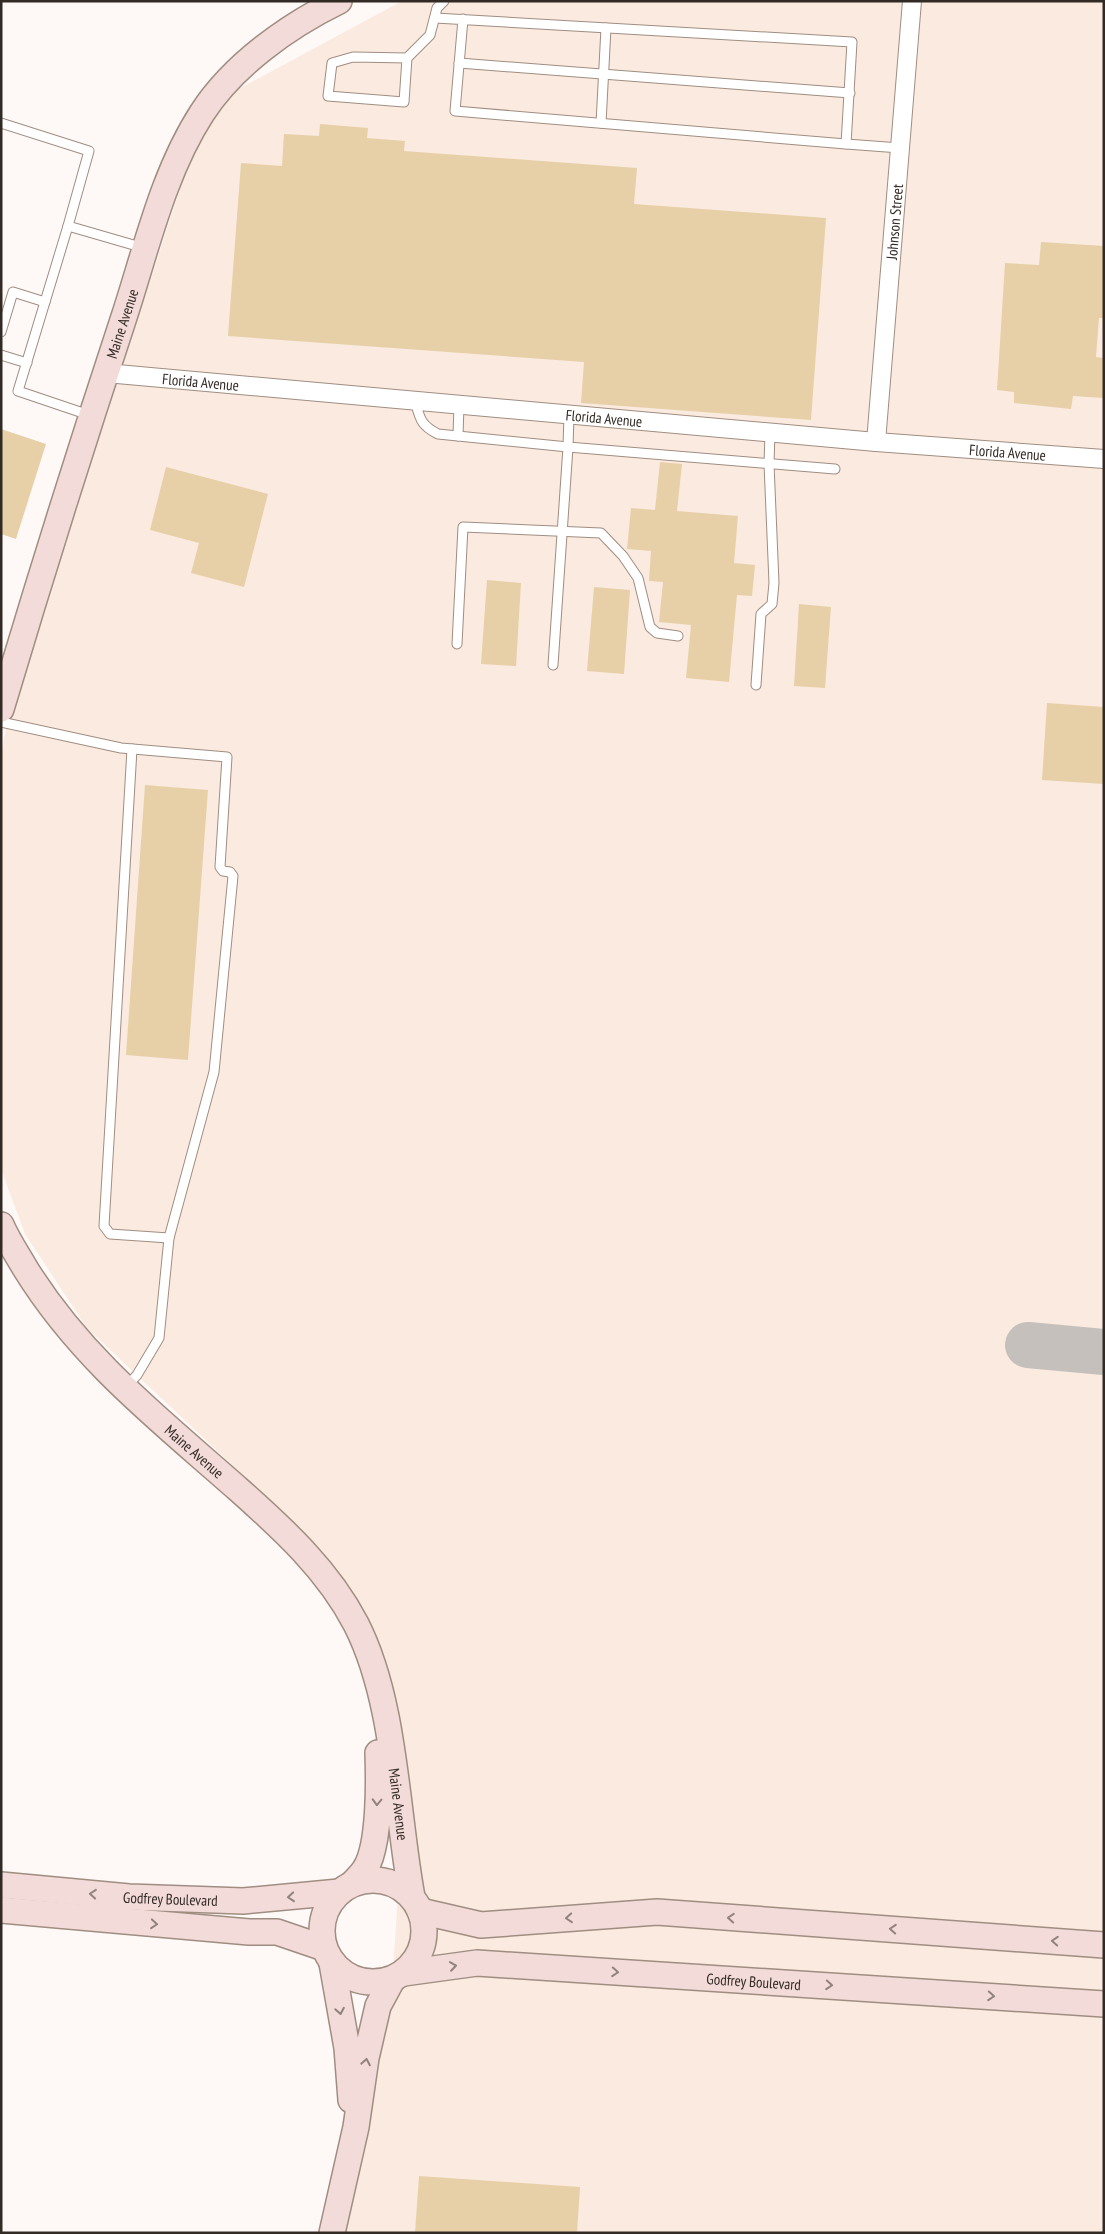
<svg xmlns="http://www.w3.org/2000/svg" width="1105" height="2234" viewBox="0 0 1105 2234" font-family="'PT Sans Narrow',sans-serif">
<rect width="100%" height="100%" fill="#fef9f7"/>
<polygon fill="#fbeadf" points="402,1 1104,1 1104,2233 321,2233 392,1986 403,1822 403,1767 398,1711 385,1656 363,1608 315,1548 264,1495 87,1328 25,1234 1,1169 1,756 7,723 198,133 233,92"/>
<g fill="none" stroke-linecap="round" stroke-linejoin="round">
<polyline stroke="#c5c0bc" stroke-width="46" points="1028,1345 1104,1352"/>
</g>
<g fill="#e7d0a7">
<polygon points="320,124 368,128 367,138 405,141 404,151 637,168 634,204 826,218 811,420 581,403 584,362 228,336 241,163 282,166 284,134 319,136"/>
<polygon points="1041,242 1104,246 1104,318 1099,318 1096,357 1104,358 1104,398 1073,396 1071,409 1014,403 1014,392 997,390 1005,263 1039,265"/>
<polygon points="1,429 46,444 16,539 1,534"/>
<polygon points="660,462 682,464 677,511 738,516 734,563 755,565 752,596 737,595 729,682 686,678 691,625 659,622 663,582 649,581 651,551 627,549 631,508 655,510"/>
<polygon points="166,467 268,494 244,587 191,573 199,543 150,530"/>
<polygon points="487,580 521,583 516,666 481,664"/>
<polygon points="594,587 630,590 624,674 587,671"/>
<polygon points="799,604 831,607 825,688 794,686"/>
<polygon points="1047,703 1104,707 1104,784 1042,780"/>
<polygon points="145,785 208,790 188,1060 126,1055"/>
<polygon points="419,2176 580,2187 577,2233 415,2233"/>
</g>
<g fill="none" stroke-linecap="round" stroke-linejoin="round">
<g stroke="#a08d81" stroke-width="11">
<g id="lane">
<polyline points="435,18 852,42 846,144 455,111 463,19"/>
<polyline points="407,58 353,57 332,63 328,96 404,102 407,58 430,35 437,8 444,1"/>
<polyline points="459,63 850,93"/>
<polyline points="1,123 89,151 68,226 144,248"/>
<polyline points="601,123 606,28"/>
<polyline points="846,144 900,148"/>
<polyline points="68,226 18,391 89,415"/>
<polyline points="1,332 13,292 45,302"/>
<polyline points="1,355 27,363"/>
<path d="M415,401C420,418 420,425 438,434L568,447L553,665"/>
<polyline points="569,415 568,447 835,469"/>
<polyline points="458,436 459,405"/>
<polyline points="457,644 463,527 601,533 623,556 638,578 650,627 657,633 678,636"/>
<polyline points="756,685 761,614 772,604 774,583 769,464 770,433"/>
<polyline points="1,722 121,748 227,757 220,867 223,871 230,872 233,876 214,1072 169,1238 159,1338 137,1375 126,1387"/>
<polyline points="132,749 104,1226 110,1234 169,1238"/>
</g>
</g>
<g stroke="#a08d81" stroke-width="20">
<g id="street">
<path id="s1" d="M106,373L876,442L1104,459"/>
<path id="s2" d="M876,442L912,1"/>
</g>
</g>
<g stroke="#a08d81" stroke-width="28">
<g id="secondary">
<path id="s3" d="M1,709C40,578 81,447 124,317C146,250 163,173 202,113C233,65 288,26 339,1"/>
<path id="s4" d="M1,1225C8,1241 17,1254 25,1268C81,1359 160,1420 238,1489C283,1529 328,1570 356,1624C396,1702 396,1811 412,1897"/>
<circle cx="373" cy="1931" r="51"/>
<path d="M352,1884C357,1879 362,1874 365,1869C380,1846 379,1781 378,1753"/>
<path id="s5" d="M1,1885L129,1897L243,1901L339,1892"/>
<polyline points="1,1910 249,1932 277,1932 324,1948"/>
<polyline points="420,1911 481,1925 657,1912 1104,1945"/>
<polyline points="332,1963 347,2048 351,2100"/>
<path id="s6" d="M404,1973L477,1963L1104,2004"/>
<polyline points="332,2233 356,2127 366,2058 378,2006 392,1980"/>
</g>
</g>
<use href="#lane" stroke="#fff" stroke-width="9"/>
<use href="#street" stroke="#fff" stroke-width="18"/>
<use href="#secondary" stroke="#f2dbd9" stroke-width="25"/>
</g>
<defs><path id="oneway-chevron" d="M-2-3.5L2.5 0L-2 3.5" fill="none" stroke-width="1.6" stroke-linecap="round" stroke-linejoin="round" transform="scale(1.25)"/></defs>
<g stroke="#92827f">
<use href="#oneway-chevron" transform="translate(377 1802) rotate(92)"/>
<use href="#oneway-chevron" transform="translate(93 1894) rotate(-175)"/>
<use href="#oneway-chevron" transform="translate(291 1897) rotate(175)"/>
<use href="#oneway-chevron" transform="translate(569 1918) rotate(175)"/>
<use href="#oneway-chevron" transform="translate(731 1918) rotate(-176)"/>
<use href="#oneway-chevron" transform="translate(154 1924) rotate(5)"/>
<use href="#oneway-chevron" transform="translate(893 1929) rotate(-176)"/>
<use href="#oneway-chevron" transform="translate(1055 1941) rotate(-176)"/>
<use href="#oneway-chevron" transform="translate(453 1966) rotate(-8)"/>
<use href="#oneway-chevron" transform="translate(615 1972) rotate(4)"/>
<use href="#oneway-chevron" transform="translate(829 1985) rotate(4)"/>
<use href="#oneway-chevron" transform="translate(991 1996) rotate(4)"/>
<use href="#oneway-chevron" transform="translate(340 2011) rotate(80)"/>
<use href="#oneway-chevron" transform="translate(366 2062) rotate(-80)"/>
</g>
<g text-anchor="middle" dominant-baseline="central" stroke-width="4" stroke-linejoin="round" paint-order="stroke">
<g font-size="15" fill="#322a25" stroke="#fef9f7">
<text stroke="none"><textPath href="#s2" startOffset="221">Johnson Street</textPath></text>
<text stroke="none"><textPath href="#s3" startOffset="404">Maine Avenue</textPath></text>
<text stroke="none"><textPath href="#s1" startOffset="95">Florida Avenue</textPath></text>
<text stroke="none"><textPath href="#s1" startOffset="500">Florida Avenue</textPath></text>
<text stroke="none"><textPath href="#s1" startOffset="905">Florida Avenue</textPath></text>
<text stroke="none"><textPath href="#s4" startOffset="300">Maine Avenue</textPath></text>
<text stroke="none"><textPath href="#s4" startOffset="724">Maine Avenue</textPath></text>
<text stroke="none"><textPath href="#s5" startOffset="170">Godfrey Boulevard</textPath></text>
<text stroke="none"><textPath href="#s6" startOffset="351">Godfrey Boulevard</textPath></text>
</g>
</g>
<rect width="1105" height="2234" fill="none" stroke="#322a25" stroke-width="5"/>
</svg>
